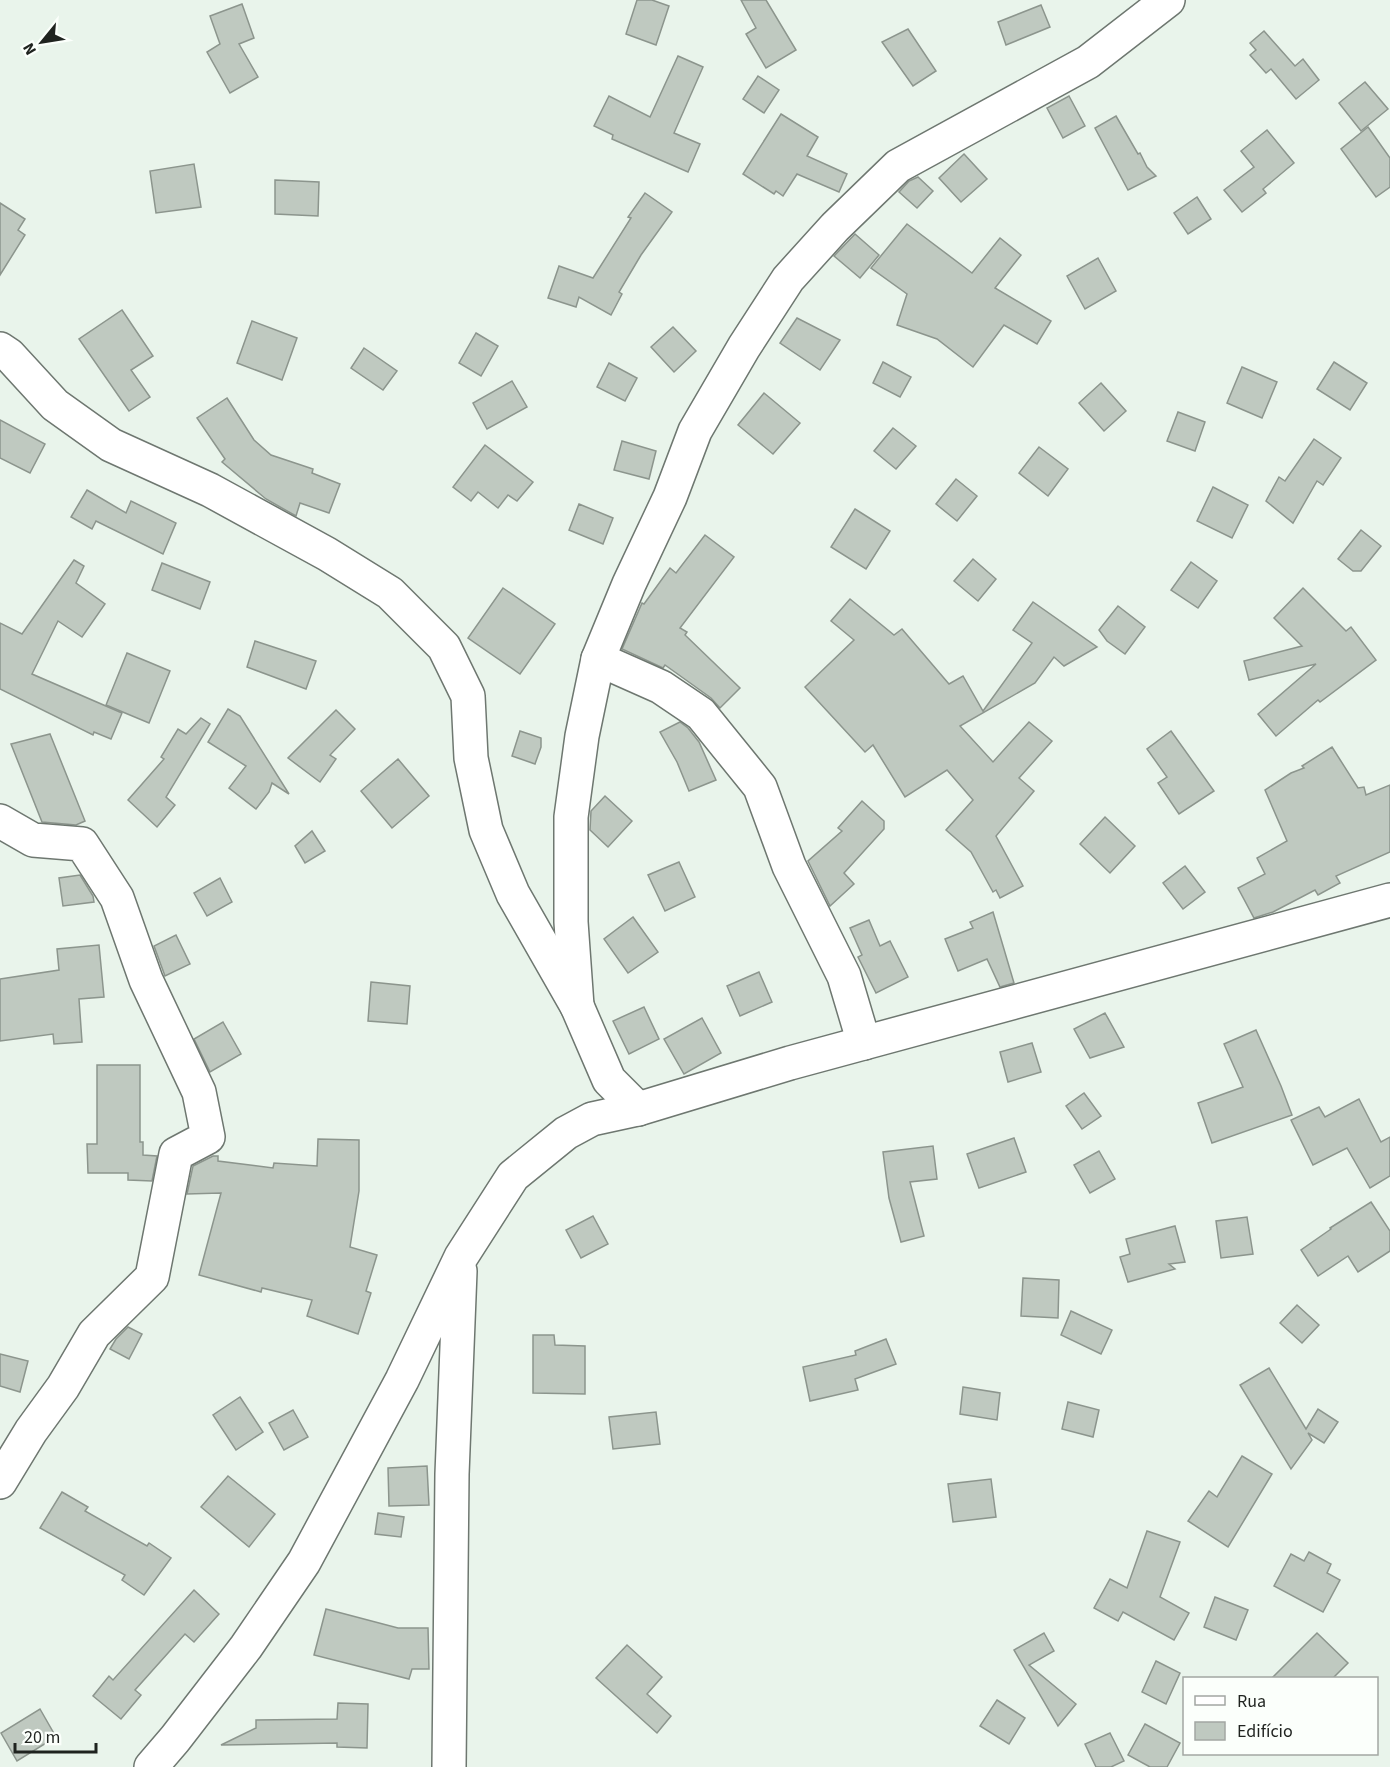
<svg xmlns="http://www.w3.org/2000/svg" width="1390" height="1767" viewBox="0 0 1390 1767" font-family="'Source Sans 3',sans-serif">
<rect width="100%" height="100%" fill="#e9f4eb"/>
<g fill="#bfc9c0" stroke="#8c958d" stroke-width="1.5">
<polygon points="637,0 652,0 669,6 656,45 626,34"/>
<polygon points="741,0 766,0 796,50 766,68 746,34 756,28"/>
<polygon points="242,4 254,38 239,44 258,77 230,93 207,52 220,44 210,16"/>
<polygon points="1041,5 1050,27 1006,45 998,22"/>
<polygon points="908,29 936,71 913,86 882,42"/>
<polygon points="1264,31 1295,66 1303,59 1319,80 1296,99 1271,69 1266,73 1250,55 1256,50 1250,43"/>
<polygon points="678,56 703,67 674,133 700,144 688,172 612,139 613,135 594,126 609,96 650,117"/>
<polygon points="758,76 779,90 764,113 743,99"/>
<polygon points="1365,82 1388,109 1361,131 1339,103"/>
<polygon points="1069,96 1085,126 1063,138 1047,108"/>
<polygon points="781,114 818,137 807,156 847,174 839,192 797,174 783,196 776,191 774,194 743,174"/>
<polygon points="1116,116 1138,154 1140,153 1147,167 1156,176 1128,190 1095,128"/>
<polygon points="1368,127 1390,158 1390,187 1376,197 1341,149"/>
<polygon points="1267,130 1294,163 1263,189 1266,193 1242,212 1224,190 1254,167 1241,151"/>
<polygon points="964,154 987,179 961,202 939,178"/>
<polygon points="194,164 201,207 156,213 150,171"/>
<polygon points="918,177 933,191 917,208 899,192 909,181"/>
<polygon points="275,180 319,182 318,216 275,214"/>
<polygon points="645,193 672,212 641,255 619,292 622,294 611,315 579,297 576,307 548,298 559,266 593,278 631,218 628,217"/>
<polygon points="1197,197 1211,219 1188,234 1174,213"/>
<polygon points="0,203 25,219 18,230 25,235 0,275"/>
<polygon points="907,224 972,273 1000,238 1021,255 995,288 1051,321 1037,344 1004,325 973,367 937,339 897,325 907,294 871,268"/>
<polygon points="855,234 879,255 860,278 834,256"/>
<polygon points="1098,258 1116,291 1085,309 1067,276"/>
<polygon points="122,310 153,356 131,370 150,397 129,411 79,339"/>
<polygon points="797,318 840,340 820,370 780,343"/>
<polygon points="252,321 297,338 282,380 237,363"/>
<polygon points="673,327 696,351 674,372 651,347"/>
<polygon points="476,333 498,346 481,376 459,363"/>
<polygon points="364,348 397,371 383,390 351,368"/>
<polygon points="883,362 911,377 900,397 873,383"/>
<polygon points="1334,362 1367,383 1350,410 1317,389"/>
<polygon points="609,363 637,378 625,401 597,387"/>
<polygon points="1242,367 1277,382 1262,418 1227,403"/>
<polygon points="512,381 527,407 487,429 473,403"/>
<polygon points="1101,383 1126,411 1104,431 1079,403"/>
<polygon points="764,393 800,423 773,454 738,425"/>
<polygon points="227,398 254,440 271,455 313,469 312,473 340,484 329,513 300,503 296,516 266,499 222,462 225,459 197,418"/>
<polygon points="1178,412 1205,422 1195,451 1167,441"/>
<polygon points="0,420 45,444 30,473 0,458"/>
<polygon points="893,428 916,446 896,469 874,451"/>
<polygon points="1314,439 1341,458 1323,485 1317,481 1293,523 1266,501 1279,477 1285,481"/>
<polygon points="622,441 656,451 649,479 614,470"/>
<polygon points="485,445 533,482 517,501 508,495 498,508 478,492 471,501 453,487"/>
<polygon points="1039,447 1068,469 1048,496 1019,473"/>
<polygon points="956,479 977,496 957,521 936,504"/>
<polygon points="1213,487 1248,505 1232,538 1197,521"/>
<polygon points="87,490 126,513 131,501 176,523 163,554 96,521 92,529 71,517"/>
<polygon points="579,504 613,518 603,544 569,530"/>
<polygon points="855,509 890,531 866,569 831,547"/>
<polygon points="1361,530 1381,546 1361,571 1353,571 1338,559"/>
<polygon points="705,535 734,557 680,628 687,632 685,635 740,688 720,708 711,698 665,665 663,668 622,649 642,603 644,604 670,568 676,573"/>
<polygon points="973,559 996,579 978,601 954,581"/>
<polygon points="74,560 84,566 76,583 105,604 82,637 58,621 32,674 122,713 111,739 94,732 93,735 0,689 0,623 22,634"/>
<polygon points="1191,562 1217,581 1198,608 1171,590"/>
<polygon points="162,563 210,582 200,609 152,590"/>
<polygon points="503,588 555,624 520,674 468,638"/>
<polygon points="1303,588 1346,631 1351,627 1376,660 1320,702 1318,700 1276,736 1258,714 1316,664 1249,680 1244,661 1302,646 1274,618"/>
<polygon points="850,599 894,635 902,629 949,684 963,676 983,711 1032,643 1013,630 1033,602 1097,647 1064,666 1054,657 1035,683 960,726 993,762 1029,722 1052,741 1019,778 1034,791 996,836 1023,886 1000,898 996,890 993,892 971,852 946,830 973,800 947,770 905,797 873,745 865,752 805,687 854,640 831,621"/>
<polygon points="1118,606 1145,627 1125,654 1107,641 1099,630"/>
<polygon points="255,641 316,661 306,689 247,667"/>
<polygon points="127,653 170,671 149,723 106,705"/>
<polygon points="228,709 240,716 289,794 272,783 269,792 256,809 229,788 246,766 208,742"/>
<polygon points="336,710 355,729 330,755 336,759 320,782 288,758"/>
<polygon points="201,718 210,724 166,797 175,805 157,827 128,800 164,759 161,757 178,729 186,734"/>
<polygon points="680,722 688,728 699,742 716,780 689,791 677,762 660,732"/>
<polygon points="520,731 541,738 541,747 535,764 512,756"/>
<polygon points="1171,731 1214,791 1179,814 1158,783 1167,777 1147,749"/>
<polygon points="50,734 85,821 76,825 42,822 11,744"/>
<polygon points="1332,747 1358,788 1364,787 1366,795 1390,785 1390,852 1336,876 1340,883 1318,895 1315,890 1273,912 1254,918 1238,888 1265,874 1257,858 1287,841 1265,790 1291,773 1304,768 1302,766"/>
<polygon points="398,759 429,796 392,828 361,791"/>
<polygon points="605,796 632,821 608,847 590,830 591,811"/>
<polygon points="862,801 884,821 884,829 844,873 854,884 830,906 808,861 842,831 838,828"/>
<polygon points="1105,817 1135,846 1110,873 1080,844"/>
<polygon points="312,831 325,851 305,863 295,846"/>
<polygon points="679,862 695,897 665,911 648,875"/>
<polygon points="1185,866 1205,892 1183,909 1163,883"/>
<polygon points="80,875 93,896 94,902 63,906 59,878"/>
<polygon points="220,878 232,902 207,916 194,893"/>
<polygon points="993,912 1014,983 1000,987 987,959 958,971 945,939 973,928 970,922"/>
<polygon points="633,917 658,952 628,973 604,939"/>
<polygon points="869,920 880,946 890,941 908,977 876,993 858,957 862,955 850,928"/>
<polygon points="176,935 190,964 165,976 154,946"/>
<polygon points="99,945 104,997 79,999 82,1042 54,1044 53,1034 0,1041 0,979 59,970 57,949"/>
<polygon points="759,972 772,1002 740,1016 727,986"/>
<polygon points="371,982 410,986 407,1024 368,1021"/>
<polygon points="644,1007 659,1039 629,1054 613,1021"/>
<polygon points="1105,1013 1124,1047 1090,1058 1074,1029"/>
<polygon points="702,1018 721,1053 684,1074 664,1039"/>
<polygon points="223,1022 241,1054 210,1072 194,1039"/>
<polygon points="1256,1030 1281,1086 1292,1115 1212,1143 1198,1103 1243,1087 1224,1044"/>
<polygon points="1032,1043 1041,1072 1008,1082 1000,1052"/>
<polygon points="97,1065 140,1065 140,1142 143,1142 143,1155 157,1156 152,1181 128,1180 128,1173 88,1173 87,1144 97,1144"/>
<polygon points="1084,1093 1101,1116 1082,1129 1066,1106"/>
<polygon points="1359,1099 1381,1142 1390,1137 1390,1176 1370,1188 1347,1148 1313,1165 1291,1120 1319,1107 1325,1117"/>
<polygon points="1014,1138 1026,1172 979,1188 967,1154"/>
<polygon points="318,1139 359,1140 359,1191 350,1247 377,1255 366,1291 371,1293 358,1334 307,1316 312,1300 262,1288 261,1292 199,1275 221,1193 187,1194 193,1166 213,1156 218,1156 218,1161 273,1168 274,1163 317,1166"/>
<polygon points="933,1146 937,1179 910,1182 924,1236 901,1242 889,1198 883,1152"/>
<polygon points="1099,1151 1115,1179 1090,1193 1074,1165"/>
<polygon points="1371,1202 1390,1231 1390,1251 1358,1272 1348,1256 1318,1276 1301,1250 1331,1229 1330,1228"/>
<polygon points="593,1216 608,1244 581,1258 566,1230"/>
<polygon points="1247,1217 1253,1254 1221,1258 1216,1221"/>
<polygon points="1175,1226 1185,1262 1169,1264 1175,1269 1128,1282 1120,1257 1130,1254 1126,1239"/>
<polygon points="1023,1278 1059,1280 1058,1318 1021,1316"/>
<polygon points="1297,1305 1319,1325 1302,1343 1280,1323"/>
<polygon points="1071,1311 1112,1330 1101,1354 1061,1335"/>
<polygon points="128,1327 142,1334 129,1359 110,1349 116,1339"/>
<polygon points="533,1335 554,1335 555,1345 585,1346 585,1394 533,1393"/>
<polygon points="886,1339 896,1364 855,1379 858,1390 810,1401 803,1367 856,1355 855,1351"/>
<polygon points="0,1354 28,1361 20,1392 0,1386"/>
<polygon points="1269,1368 1306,1429 1318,1409 1338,1422 1324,1443 1308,1433 1312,1440 1291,1469 1240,1385"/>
<polygon points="963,1387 1000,1393 997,1420 960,1414"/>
<polygon points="240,1397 263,1432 236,1450 213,1415"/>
<polygon points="1068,1402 1099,1410 1093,1437 1062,1429"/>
<polygon points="293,1410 308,1437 284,1450 269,1423"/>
<polygon points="656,1412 660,1444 613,1449 609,1417"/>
<polygon points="1242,1456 1272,1474 1228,1547 1188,1521 1209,1491 1217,1497"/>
<polygon points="427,1466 429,1505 389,1506 388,1468"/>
<polygon points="228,1476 275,1514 249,1547 201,1507"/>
<polygon points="991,1479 996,1517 953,1522 948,1484"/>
<polygon points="62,1492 88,1507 85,1511 147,1546 149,1543 171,1558 144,1595 122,1580 125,1575 40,1528"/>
<polygon points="378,1513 404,1517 401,1537 375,1534"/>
<polygon points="1147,1531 1180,1542 1160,1597 1189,1613 1174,1640 1123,1612 1118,1621 1094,1608 1110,1579 1127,1588"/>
<polygon points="1309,1552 1331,1564 1327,1573 1340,1580 1323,1612 1274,1586 1291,1554 1304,1561"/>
<polygon points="194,1590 219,1614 194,1642 185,1634 135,1690 141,1695 121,1719 93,1696 109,1676 113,1680"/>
<polygon points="1215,1597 1248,1610 1236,1640 1204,1627"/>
<polygon points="326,1609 398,1628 428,1628 429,1669 412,1669 409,1679 314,1655"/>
<polygon points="1044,1633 1054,1651 1029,1665 1076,1704 1058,1726 1014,1650"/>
<polygon points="1317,1633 1348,1663 1333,1678 1272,1678"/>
<polygon points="627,1645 662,1677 647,1694 671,1716 657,1733 596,1678"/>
<polygon points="1156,1661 1180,1673 1166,1704 1142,1692"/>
<polygon points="997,1700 1025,1718 1009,1744 980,1726"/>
<polygon points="338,1703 368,1704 367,1748 337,1747 337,1743 221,1745 256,1728 256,1720 337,1719"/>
<polygon points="40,1709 56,1737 17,1761 1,1733"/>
<polygon points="1145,1724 1180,1743 1167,1767 1150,1767 1128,1755"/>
<polygon points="1110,1733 1124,1761 1111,1767 1096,1767 1085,1744"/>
</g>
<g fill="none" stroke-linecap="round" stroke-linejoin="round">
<g stroke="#6e7770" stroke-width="36">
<g id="street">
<polyline points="0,349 9,355 55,405 111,445 210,490 327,554 390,593 444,647 468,696 471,758 486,830 513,894 577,1006 609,1080 638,1109"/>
<polyline points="598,659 661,687 701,714 760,787 789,866 844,976 864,1043"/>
<polyline points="0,821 33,840 82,844 117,898 146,980 199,1092 208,1137 176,1154 152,1277 94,1334 63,1387 31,1431 0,1482"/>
<polyline points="577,1006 571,922 571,817 582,736 598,659 629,584 670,497 695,431 744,347 788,279 835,227 898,166 1088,62 1168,0"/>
</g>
</g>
<g stroke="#6e7770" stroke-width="36">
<g id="secondary">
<polyline points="151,1767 175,1739 246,1647 304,1562 402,1380 461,1257 513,1176 566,1133 592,1119 638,1109 790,1063 1390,900"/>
<polyline points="449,1767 452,1474 460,1271"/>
</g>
</g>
<use href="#street" stroke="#fff" stroke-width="33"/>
<use href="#secondary" stroke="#fff" stroke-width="33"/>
</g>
<rect x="1183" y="1677" width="195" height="78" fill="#fbfffb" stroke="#a3a7a3" stroke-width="1.5"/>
<rect x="1195" y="1696" width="30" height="9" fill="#ffffff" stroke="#a3a7a3" stroke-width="1.5"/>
<text x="1237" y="1707" font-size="18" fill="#1f231f">Rua</text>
<rect x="1195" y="1722" width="30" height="18" fill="#bfc9c0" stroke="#a3a7a3" stroke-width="1.5"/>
<text x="1237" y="1737" font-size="18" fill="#1f231f">Edifício</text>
<g transform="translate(42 42) rotate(240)" stroke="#fbfffb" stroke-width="4.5" paint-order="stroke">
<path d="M0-4.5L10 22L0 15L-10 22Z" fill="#1f231f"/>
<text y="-9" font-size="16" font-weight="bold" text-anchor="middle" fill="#1f231f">N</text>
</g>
<path d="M15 1743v9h81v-9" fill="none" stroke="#1f231f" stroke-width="3"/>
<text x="24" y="1743" font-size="18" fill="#1f231f" stroke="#fbfffb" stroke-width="4.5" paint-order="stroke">20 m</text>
</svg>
